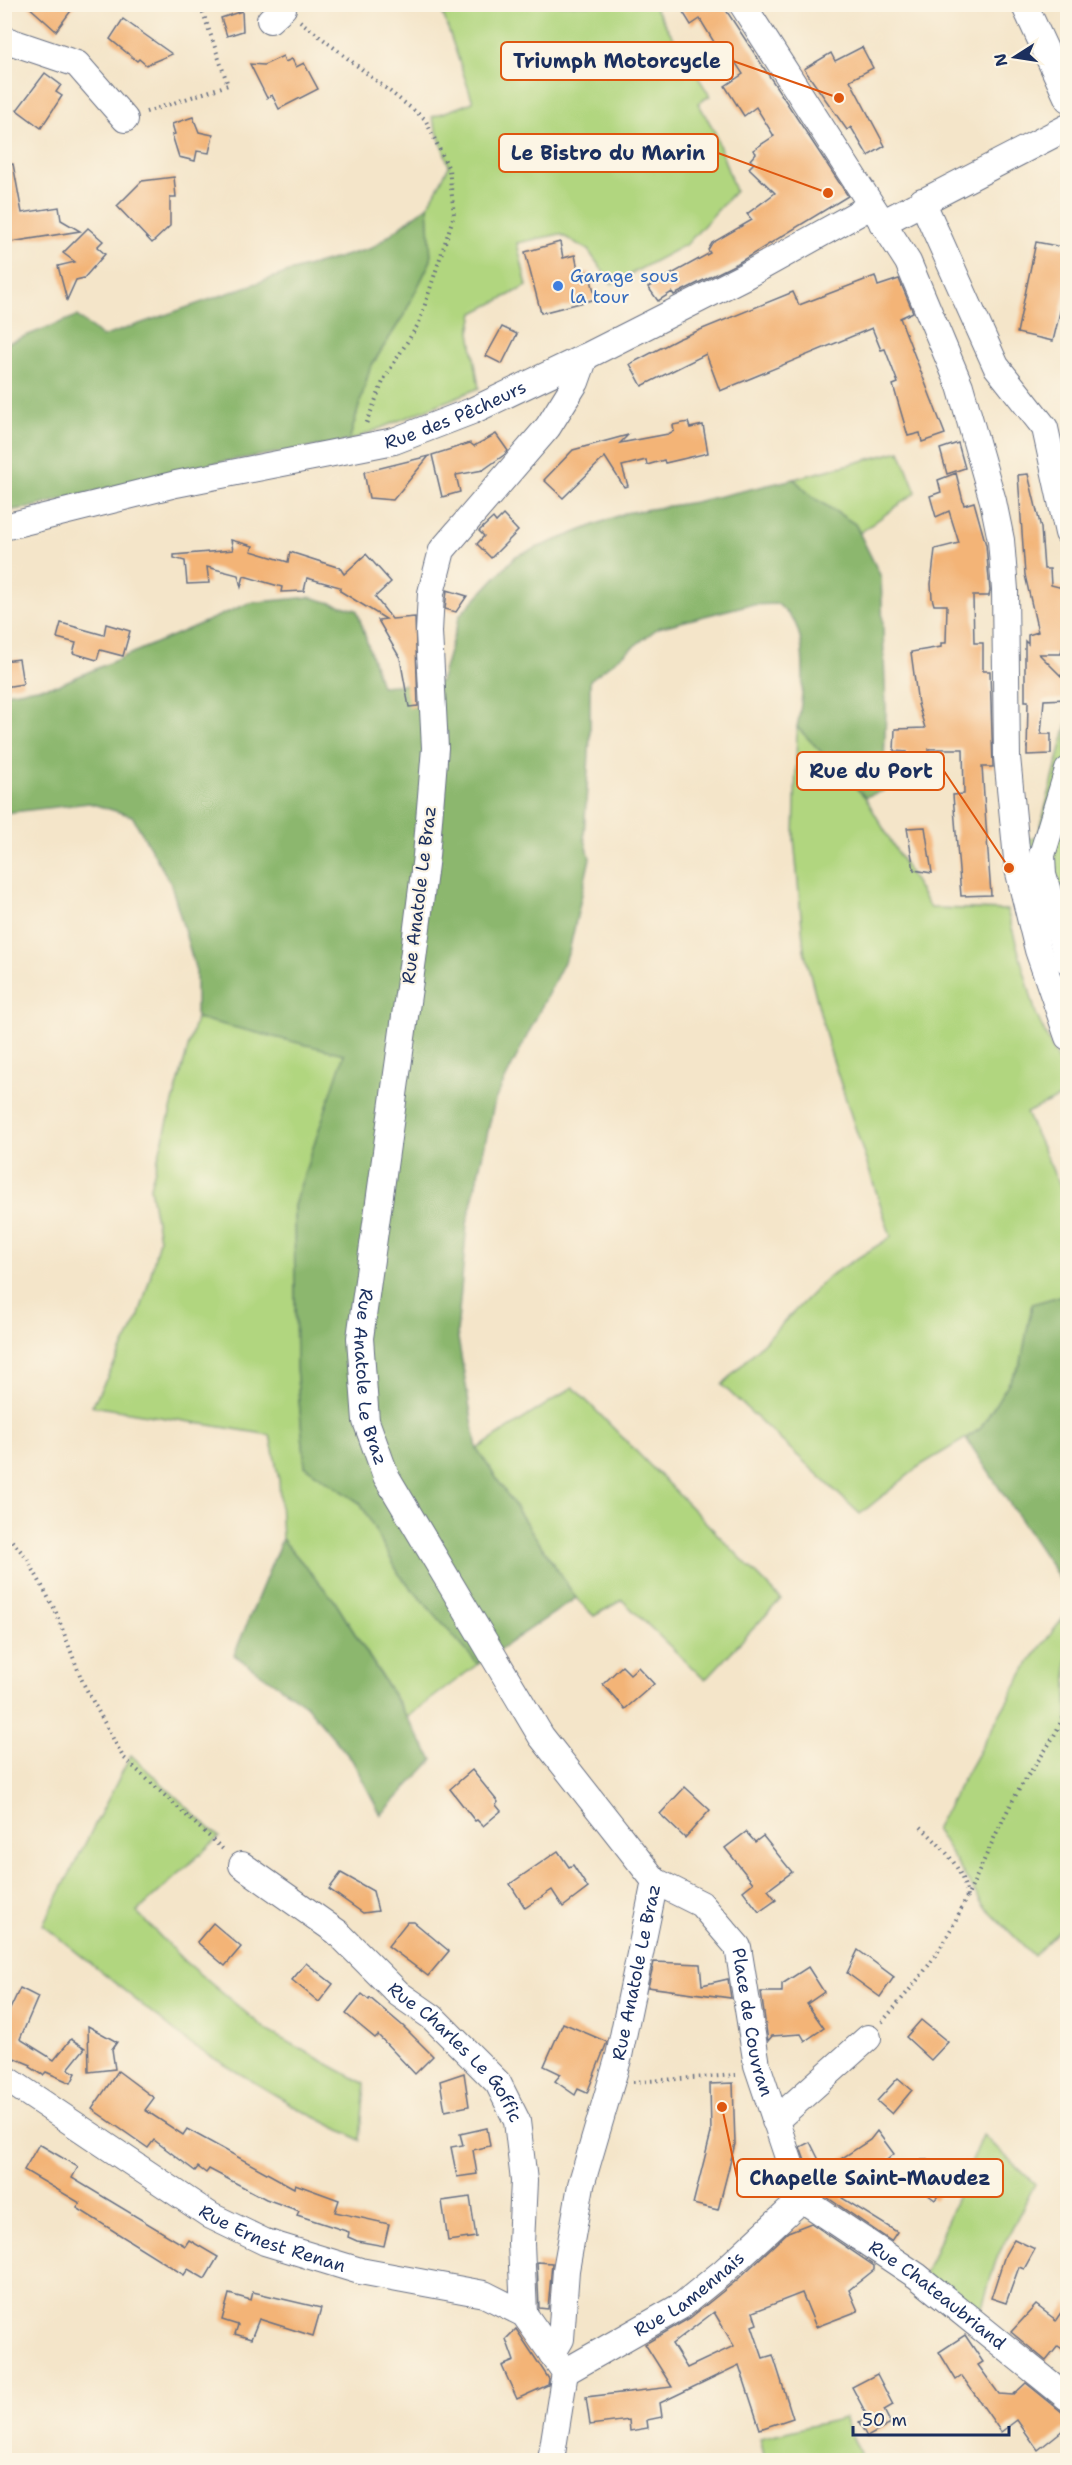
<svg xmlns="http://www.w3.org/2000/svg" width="1072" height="2465" viewBox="0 0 1072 2465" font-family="'Shantell Sans',sans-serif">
<rect width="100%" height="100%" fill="#fcf5e5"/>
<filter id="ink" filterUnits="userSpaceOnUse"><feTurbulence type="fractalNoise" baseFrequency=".0167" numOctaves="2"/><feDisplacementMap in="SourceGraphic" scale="12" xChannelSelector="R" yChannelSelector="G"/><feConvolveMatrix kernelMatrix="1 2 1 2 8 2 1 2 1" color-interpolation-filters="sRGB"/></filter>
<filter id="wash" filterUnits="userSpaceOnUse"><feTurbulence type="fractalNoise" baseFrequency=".008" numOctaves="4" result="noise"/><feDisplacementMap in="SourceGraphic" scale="24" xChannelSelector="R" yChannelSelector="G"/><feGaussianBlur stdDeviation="1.35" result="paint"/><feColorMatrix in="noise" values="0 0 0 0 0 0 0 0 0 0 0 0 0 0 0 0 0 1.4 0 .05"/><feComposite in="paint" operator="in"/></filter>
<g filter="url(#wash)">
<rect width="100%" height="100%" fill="#f4e5c9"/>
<g fill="#b1d67f" stroke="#66826e" stroke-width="1.5">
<polygon points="440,5 653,5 710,96 698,103 714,130 735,191 687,244 612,284 588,250 560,234 517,243 527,286 474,313 470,332 479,388 349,441 370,368 404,315 431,260 428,206 449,166 432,117 473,102"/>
<polygon points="900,451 916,492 860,533 855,524 811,496 794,479"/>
<polygon points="1067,724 1067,983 1048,921 1029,839 1038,837"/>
<polygon points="797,727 865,797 930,908 1007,910 1036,1014 1067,1080 1067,1094 1026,1113 1067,1201 1067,1294 1032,1304 1021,1363 980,1430 921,1465 860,1514 722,1385 829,1276 891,1237 830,1051 804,950 794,838"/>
<polygon points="196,1018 345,1054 294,1205 296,1367 305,1466 361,1504 399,1574 478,1664 407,1717 334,1600 282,1539 279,1480 270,1435 92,1406 138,1319 150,1278 159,1239 150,1187"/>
<polygon points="573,1387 781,1599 705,1680 622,1600 594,1616 576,1598 477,1449"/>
<polygon points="1067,1613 1067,1922 1034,1956 983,1905 935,1829 1030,1661"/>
<polygon points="131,1755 219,1837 137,1912 184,1961 269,2032 365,2084 360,2140 301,2110 193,2046 43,1925"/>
<polygon points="983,2135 1035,2184 997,2257 980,2314 925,2274"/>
<polygon points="844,2418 863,2460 765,2460 760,2438"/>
</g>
<g fill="#8cb76e" stroke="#547366" stroke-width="1.5">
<polygon points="428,206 431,260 404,315 370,368 349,441 197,466 29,508 5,511 5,344 77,316 102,337 289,272 372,248"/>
<path d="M794,479L811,496L855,524L881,577L886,709L883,791L865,797L797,727C803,701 807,651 796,625C793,617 783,610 778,604L747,605L658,628L590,680V737L584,836L590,858L569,952L495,1100L467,1223L457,1333L477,1449L576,1598L478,1664L399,1574L361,1504L305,1466L296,1367L294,1205L344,1054L196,1018V971L171,884L132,816L89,803L5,813V693L58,685L249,603L310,597L357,610L381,686L440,682L460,615L516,556L625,513L695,502Z"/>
<polygon points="1067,1294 1068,1294 1067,1590 966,1438 980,1429 1021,1363 1032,1304"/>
<polygon points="282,1539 334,1600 433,1760 381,1815 352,1760 306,1705 234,1655"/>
</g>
<g id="blocks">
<g fill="#f3b477" fill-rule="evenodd">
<polygon points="26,4 76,4 56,31"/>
<polygon points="678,4 722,4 848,196 738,263 674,295 672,292 658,301 648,287 710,253 708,250 712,243 752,220 747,214 775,193 749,168 754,163 750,160 756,153 753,150 774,136 756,107 744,116 725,86 743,74 726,48 720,52 700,19 691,25"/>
<polygon points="242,11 243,31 227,36 221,18"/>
<polygon points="123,19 141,32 172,54 146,65 139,59 137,61 110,39"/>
<polygon points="862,47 873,68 850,80 885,146 868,156 851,127 847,130 804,69 831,53 835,61"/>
<polygon points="283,56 285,62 292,59 296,67 304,63 318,89 279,109 272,95 267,98 250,64 264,65"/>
<polygon points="45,73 61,85 56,92 62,96 41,128 17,110"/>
<polygon points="193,117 199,132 213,135 209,153 197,151 195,161 179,157 172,135 175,134 172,124"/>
<polygon points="13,164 22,213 59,207 61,220 80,231 4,243 4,165"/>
<polygon points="174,177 176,197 170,197 170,226 152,243 117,206 142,181"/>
<polygon points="88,228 103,241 97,247 105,254 84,278 76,280 67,300 58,266 75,262 63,253"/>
<polygon points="560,242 563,258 575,255 579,274 589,272 596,299 541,313 525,252"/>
<polygon points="1036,242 1068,248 1068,279 1053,341 1017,333"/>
<polygon points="875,276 878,286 899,279 913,312 900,318 945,434 922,442 920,433 908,436 893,385 898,383 885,349 881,350 872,328 720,391 706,354 642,386 630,364 678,339 793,292 799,305"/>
<polygon points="502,327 517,334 502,364 486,356"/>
<polygon points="688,422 690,428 703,425 708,453 665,463 664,460 647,465 646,460 622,466 628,486 624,487 605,457 563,498 544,480 573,450 628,435 620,443 668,434 674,431 673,425"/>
<polygon points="496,434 508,451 504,455 483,470 456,475 460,492 442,497 432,455 470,443 474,446"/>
<polygon points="958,443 965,468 947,474 940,449"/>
<polygon points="429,456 393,500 369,498 364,472"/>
<polygon points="956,473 964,505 974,502 986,545 990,591 989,596 973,596 974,643 983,643 983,671 990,671 993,767 982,767 991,895 961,896 953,795 964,794 963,749 929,749 929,756 906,755 907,752 894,751 895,729 925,728 918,704 911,652 941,647 941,643 946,643 947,605 934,605 932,598 931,584 935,549 959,543 949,511 936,517 930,496 941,492 938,480"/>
<polygon points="1028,474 1041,528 1044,569 1050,569 1051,585 1063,588 1063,593 1066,593 1066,650 1062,649 1061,654 1039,654 1067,682 1067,699 1044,700 1041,734 1051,734 1051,754 1027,755 1028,701 1025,701 1025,641 1028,644 1028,635 1038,632 1025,575 1018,475"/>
<polygon points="503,515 518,531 491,558 477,544 484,536 479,531 493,518 496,522"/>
<polygon points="231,540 253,546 251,551 288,562 290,552 340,568 344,574 366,554 391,582 375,597 392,619 415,617 418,706 409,707 400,658 378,620 386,619 340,591 340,587 307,578 304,591 281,592 282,587 244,576 241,587 238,575 207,567 209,583 187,584 185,561 174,558 174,555 233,550"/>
<polygon points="447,590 467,596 456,612 445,609"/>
<polygon points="61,623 104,635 106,624 130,631 123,656 100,650 97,660 73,653 76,643 57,638"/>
<polygon points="19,659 23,684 4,687 4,661"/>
<polygon points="925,827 932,873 914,870 907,828"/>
<polygon points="622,1666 630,1674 638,1667 654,1684 625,1709 603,1684"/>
<polygon points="472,1770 498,1802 496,1805 501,1811 483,1826 477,1820 475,1821 450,1789"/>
<polygon points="685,1787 710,1810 685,1838 660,1814"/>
<polygon points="746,1832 755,1842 763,1836 792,1872 768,1890 776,1900 759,1912 743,1891 753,1883 725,1848"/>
<polygon points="558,1851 569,1867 573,1865 588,1888 563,1907 552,1890 525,1908 510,1884"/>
<polygon points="341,1873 373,1891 378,1911 363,1913 329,1889"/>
<polygon points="407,1922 414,1922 449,1951 428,1976 388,1946"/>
<polygon points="213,1923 241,1947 225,1966 197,1942"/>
<polygon points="858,1950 894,1977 880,1997 847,1973"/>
<polygon points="654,1962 700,1964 702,1985 728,1979 731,1998 648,1987"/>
<polygon points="306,1963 333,1984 319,2002 292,1980"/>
<polygon points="808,1967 824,1992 807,2004 824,2028 805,2041 801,2034 772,2036 768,2041 761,1992 782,1992 782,1984"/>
<polygon points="20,1988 38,1997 20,2039 54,2060 71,2039 85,2048 68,2069 76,2073 71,2083 46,2072 43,2075 30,2067 31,2065 12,2057 10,2064 4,2062 4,2022"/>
<polygon points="362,1994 369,2000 370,1998 403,2026 433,2056 415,2074 378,2035 375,2038 346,2014"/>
<polygon points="921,2020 948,2042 931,2060 906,2037"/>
<polygon points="563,2023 607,2042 587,2093 578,2089 575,2095 555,2081 561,2074 544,2066"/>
<polygon points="88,2026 117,2042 112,2049 115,2069 89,2072"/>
<polygon points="118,2071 154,2098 145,2110 183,2135 187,2129 294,2188 295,2184 339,2200 335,2212 389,2224 384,2246 357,2241 348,2237 349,2232 297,2215 299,2211 266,2199 209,2169 206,2173 198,2167 195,2171 154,2140 148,2148 92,2109"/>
<polygon points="464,2073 469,2106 445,2111 440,2081"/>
<polygon points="898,2078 912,2090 892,2114 877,2101"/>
<polygon points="733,2083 735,2144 718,2210 693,2204 711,2133 710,2084"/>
<polygon points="487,2128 490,2146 473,2150 477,2174 457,2177 451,2147 463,2145 460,2134"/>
<polygon points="877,2131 894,2154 842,2198 897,2232 891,2241 815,2189 800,2147 810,2142 824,2170 870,2140"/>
<polygon points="39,2144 78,2167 72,2178 185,2246 189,2240 218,2257 205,2279 188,2269 184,2275 77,2208 80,2203 24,2170"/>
<polygon points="921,2160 927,2160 951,2177 935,2200 907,2179"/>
<polygon points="470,2197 476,2237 448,2241 442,2201"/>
<path d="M811,2223L874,2266V2270L849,2290L858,2311L816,2327L802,2293L753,2312L757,2324L752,2326L763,2358L773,2355L793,2418L760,2429L739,2365L660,2403L662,2417L647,2420L648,2428L630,2431L629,2420L590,2425L586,2397L672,2387L645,2344L690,2318L737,2280L788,2232ZM714,2312L734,2346L687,2368L672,2344Z"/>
<polygon points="1014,2239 1035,2249 1024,2269 1019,2267 1006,2303 991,2298 1005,2255"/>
<polygon points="537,2262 552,2263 548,2309 539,2308"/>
<polygon points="253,2292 321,2308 313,2336 259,2319 251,2339 235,2334 238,2325 222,2320 229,2294 251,2300"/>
<polygon points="1068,2302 1068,2353 1058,2346 1046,2361 1011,2332 1036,2305 1056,2320"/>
<polygon points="516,2329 549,2379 548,2385 517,2399 502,2366 514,2361 506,2339"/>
<polygon points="965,2335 983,2362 978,2365 999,2394 1013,2395 1026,2383 1068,2417 1068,2426 1038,2450 1017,2420 1001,2432 962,2376 956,2380 939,2352"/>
<polygon points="877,2374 893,2405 884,2410 891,2424 867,2437 859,2422 868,2417 852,2387"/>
</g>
</g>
</g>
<g filter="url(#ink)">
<use href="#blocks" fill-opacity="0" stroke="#676f83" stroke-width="1.5"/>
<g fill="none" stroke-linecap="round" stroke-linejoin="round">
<g stroke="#676f83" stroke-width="28">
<g id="minor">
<polyline points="742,4 908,262 960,386 993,501 1001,540 1005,590 1007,757 1018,869 1038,950 1068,1037"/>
<polyline points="1024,4 1068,99"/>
<polyline points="270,20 283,8 282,4"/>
<polyline points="6,40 77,64 125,119"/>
<polyline points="922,201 996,366 1045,428 1068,533"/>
<polyline points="882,223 1068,127"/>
<path id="s1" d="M585,357L576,382L548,427L442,550L431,593L429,632L435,748L426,856L413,959L360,1338L366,1421L386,1476L541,1736L655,1881L701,1904L738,1947L757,2065L802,2199"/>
<path id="s2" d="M4,527L176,484L394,441L472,411L585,357L745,276L871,206"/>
<polyline points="1068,770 1042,855 1043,875 1068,961"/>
<path id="s3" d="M242,1865L337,1932L399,1994L432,2017L498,2083L517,2121L524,2181L521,2243L524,2314"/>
<path id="s4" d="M4,2077L211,2216L265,2242L360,2271L484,2294L524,2314L565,2372L551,2460"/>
<polyline points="775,2121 868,2038"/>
<path id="s5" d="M802,2199L917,2276L1068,2398"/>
<path id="s6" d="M552,2354L561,2339L566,2270L581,2185L619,2056L655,1881"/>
<path id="s7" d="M565,2372L681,2306L724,2271L802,2199"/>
</g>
</g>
<g stroke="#676f83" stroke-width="4" stroke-dasharray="1.5 4.5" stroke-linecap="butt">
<polyline points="300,21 425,119 449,169 454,215 419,323 384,379 366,424"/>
<polyline points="146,112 228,85 200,4"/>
<polyline points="4,1532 27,1558 55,1610 83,1683 123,1757 225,1851"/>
<path d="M921,1827C943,1848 964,1867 967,1899"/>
<path d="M882,2022C905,1995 929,1969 946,1938C971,1894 988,1847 1012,1802C1031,1766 1055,1745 1068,1703"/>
<polyline points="633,2082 736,2075"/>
</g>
<use href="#minor" stroke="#fff" stroke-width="26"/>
</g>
</g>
<circle fill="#3f7fe0" stroke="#fcf5e5" stroke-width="2" cx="558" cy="286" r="6"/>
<g text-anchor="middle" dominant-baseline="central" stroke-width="4.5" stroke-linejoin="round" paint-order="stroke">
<g font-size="18" fill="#366cbe" stroke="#fcf5e5" text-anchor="start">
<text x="570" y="276">Garage sous<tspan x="570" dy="21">la tour</tspan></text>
</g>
<g font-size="18" fill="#1b2f5e" stroke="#fcf5e5">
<text stroke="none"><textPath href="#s2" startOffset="466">Rue des Pêcheurs</textPath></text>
<text transform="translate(419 895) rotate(-83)">Rue Anatole Le Braz</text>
<text stroke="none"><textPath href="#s1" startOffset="1076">Rue Anatole Le Braz</textPath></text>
<text stroke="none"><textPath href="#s6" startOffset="393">Rue Anatole Le Braz</textPath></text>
<text stroke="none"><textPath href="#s1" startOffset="1850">Place de Couvran</textPath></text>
<text stroke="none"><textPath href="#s3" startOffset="286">Rue Charles Le Goffic</textPath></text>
<text stroke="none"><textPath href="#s4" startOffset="315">Rue Ernest Renan</textPath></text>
<text stroke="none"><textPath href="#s7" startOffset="147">Rue Lamennais</textPath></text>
<text stroke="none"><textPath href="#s5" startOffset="166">Rue Chateaubriand</textPath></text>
</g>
</g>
<path fill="none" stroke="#de5710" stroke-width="2" d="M839 98L733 61M828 193L718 153M1009 868L944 771M722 2107L737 2178"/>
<g fill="#de5710" stroke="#fcf5e5" stroke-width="2">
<circle cx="839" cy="98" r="6"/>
<circle cx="828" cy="193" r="6"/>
<circle cx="1009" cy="868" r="6"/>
<circle cx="722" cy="2107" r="6"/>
</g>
<g fill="#fcf5e5" stroke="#de5710" stroke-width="2">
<rect x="501" y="42" width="232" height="38" rx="6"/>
<rect x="499" y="134" width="219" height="38" rx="6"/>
<rect x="797" y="752" width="147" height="38" rx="6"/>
<rect x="737" y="2159" width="266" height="38" rx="6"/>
</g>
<g font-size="20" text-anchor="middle" font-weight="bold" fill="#1b2f5e">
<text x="617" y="68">Triumph Motorcycle</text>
<text x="608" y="160">Le Bistro du Marin</text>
<text x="871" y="778">Rue du Port</text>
<text x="870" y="2185">Chapelle Saint-Maudez</text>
</g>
<rect width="1072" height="2465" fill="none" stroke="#fcf5e5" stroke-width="24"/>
<g transform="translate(1015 57) rotate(258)" stroke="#fcf5e5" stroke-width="4.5" paint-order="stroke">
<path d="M0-4.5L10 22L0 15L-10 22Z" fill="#1b2f5e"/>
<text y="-9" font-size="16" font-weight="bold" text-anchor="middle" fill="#1b2f5e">N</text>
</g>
<path d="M853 2426v9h156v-9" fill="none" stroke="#1b2f5e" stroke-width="3"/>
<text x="862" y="2426" font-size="18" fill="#1b2f5e" stroke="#fcf5e5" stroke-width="4.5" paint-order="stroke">50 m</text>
</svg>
